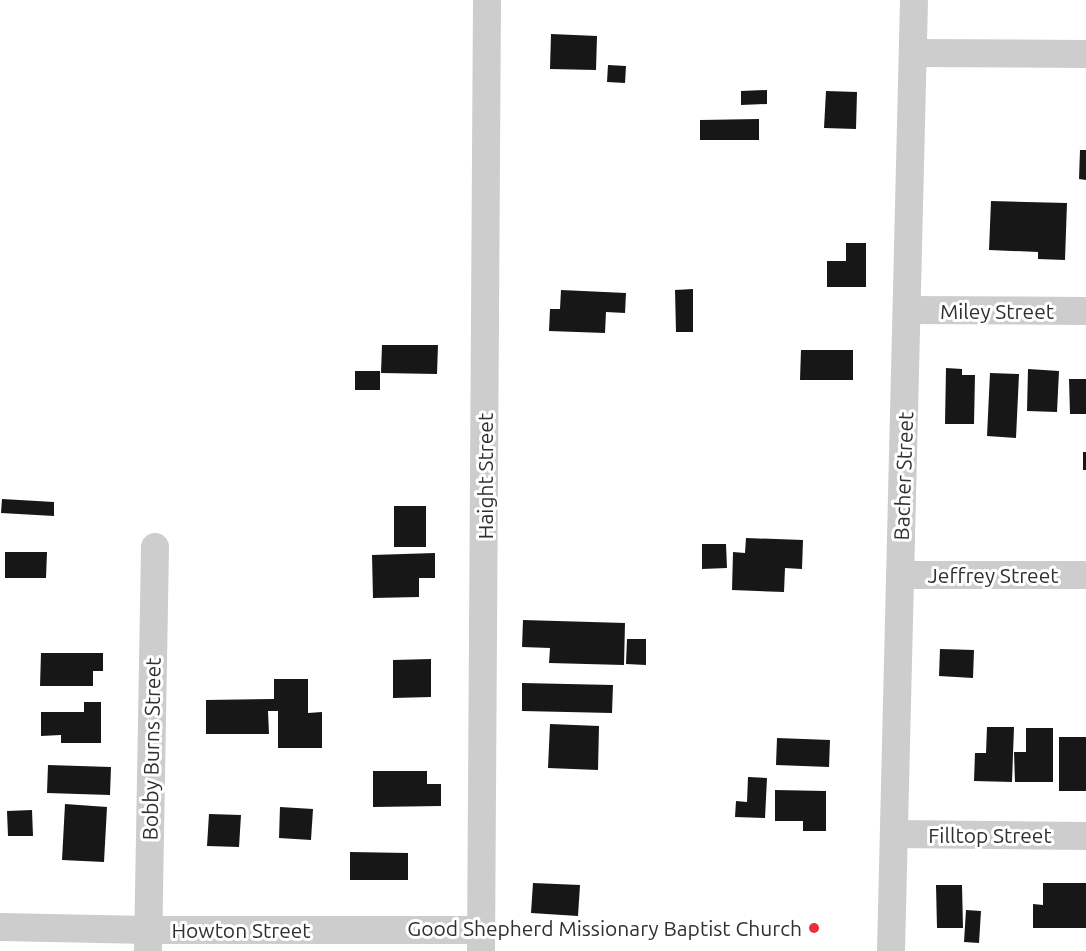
<svg xmlns="http://www.w3.org/2000/svg" width="1086" height="951" viewBox="0 0 1086 951" font-family="Ubuntu,sans-serif">
<rect width="100%" height="100%" fill="#fff"/>
<g fill="#171717">
<polygon points="551,34 597,36 596,70 550,69"/>
<polygon points="608,65 626,66 625,83 607,82"/>
<polygon points="767,90 767,104 741,105 741,91"/>
<polygon points="826,91 857,92 856,129 824,128"/>
<polygon points="759,119 759,140 700,140 700,120"/>
<polygon points="1080,150 1086,150 1086,180 1079,179"/>
<polygon points="991,201 1067,203 1065,260 1038,259 1038,252 989,250"/>
<polygon points="846,243 866,243 866,287 827,287 827,261 846,261"/>
<polygon points="693,289 693,332 676,332 675,290"/>
<polygon points="561,290 626,293 625,313 606,312 605,333 549,331 550,309 560,309"/>
<polygon points="382,345 438,345 437,374 381,373"/>
<polygon points="801,350 853,350 853,380 800,380"/>
<polygon points="946,368 962,369 962,375 975,375 974,424 945,424"/>
<polygon points="1028,369 1059,371 1057,412 1027,411"/>
<rect x="355" y="371" width="25" height="19"/>
<polygon points="990,373 1019,374 1016,438 987,436"/>
<polygon points="1069,379 1086,379 1086,414 1070,414"/>
<rect x="1083" y="452" width="3" height="18"/>
<polygon points="2,499 54,502 54,516 1,513"/>
<rect x="394" y="506" width="32" height="41"/>
<polygon points="746,538 803,540 802,569 785,568 784,592 732,590 733,552 745,553"/>
<polygon points="702,544 726,544 727,568 702,569"/>
<polygon points="5,552 47,552 46,578 5,578"/>
<polygon points="435,553 435,578 419,578 419,597 373,598 372,555"/>
<polygon points="523,620 625,623 624,665 549,663 550,648 522,647"/>
<polygon points="627,639 646,639 646,665 626,664"/>
<polygon points="940,649 974,650 973,678 939,676"/>
<polygon points="41,653 103,653 103,671 93,671 93,686 40,686"/>
<polygon points="431,659 431,697 393,698 393,660"/>
<polygon points="274,679 308,679 308,713 322,712 322,748 278,748 278,711 268,711 269,734 206,734 206,700 274,699"/>
<polygon points="522,683 613,685 612,713 522,711"/>
<polygon points="84,702 101,702 101,743 61,743 61,735 41,736 41,712 84,712"/>
<polygon points="550,724 599,726 598,770 548,768"/>
<polygon points="987,727 1014,727 1012,782 974,781 975,753 986,753"/>
<polygon points="1026,728 1053,728 1053,782 1015,782 1014,752 1026,752"/>
<rect x="1059" y="737" width="27" height="54"/>
<polygon points="777,738 830,740 829,767 776,765"/>
<polygon points="48,765 111,767 110,795 47,793"/>
<polygon points="373,771 427,771 427,784 441,784 441,806 373,807"/>
<polygon points="748,777 767,778 765,818 735,817 736,801 747,802"/>
<polygon points="775,790 826,791 826,831 803,831 803,821 775,821"/>
<polygon points="65,804 107,807 104,862 62,860"/>
<polygon points="280,807 313,809 311,840 279,838"/>
<polygon points="32,810 33,836 8,836 7,811"/>
<polygon points="209,814 241,815 239,847 207,846"/>
<polygon points="350,852 408,853 408,880 350,880"/>
<polygon points="533,883 580,885 578,916 531,913"/>
<polygon points="1043,883 1086,883 1086,928 1033,928 1033,904 1043,905"/>
<polygon points="936,885 962,885 963,928 937,928"/>
<polygon points="966,910 981,911 979,943 964,942"/>
</g>
<g fill="none" stroke-linecap="round" stroke-linejoin="round">
<g stroke="#cdcdcd" stroke-width="28">
<polyline points="913,53 1086,54"/>
<polyline points="907,310 1086,311"/>
<polyline points="900,575 1086,575"/>
<polyline points="894,834 1086,836"/>
<polyline points="0,927 148,930 481,930"/>
<polyline points="148,951 155,547"/>
<polyline points="481,951 487,0"/>
<polyline points="891,951 914,0"/>
</g>
</g>
<circle fill="#eb2e3e" stroke="#fff" stroke-width="2" cx="814" cy="928" r="6"/>
<g text-anchor="middle" dominant-baseline="central" stroke-width="6" stroke-linejoin="round" paint-order="stroke">
<g font-size="21" fill="#303030" stroke="#fff">
<text x="997" y="311">Miley Street</text>
<text transform="translate(485 476) rotate(-90)">Haight Street</text>
<text transform="translate(903 476) rotate(-88)">Bacher Street</text>
<text x="993" y="575">Jeffrey Street</text>
<text transform="translate(151 749) rotate(-89)">Bobby Burns Street</text>
<text x="990" y="835">Filltop Street</text>
<text x="241" y="930">Howton Street</text>
</g>
<g font-size="21" fill="#303030" stroke="#fff" text-anchor="end">
<text x="802" y="928">Good Shepherd Missionary Baptist Church</text>
</g>
</g>
</svg>
